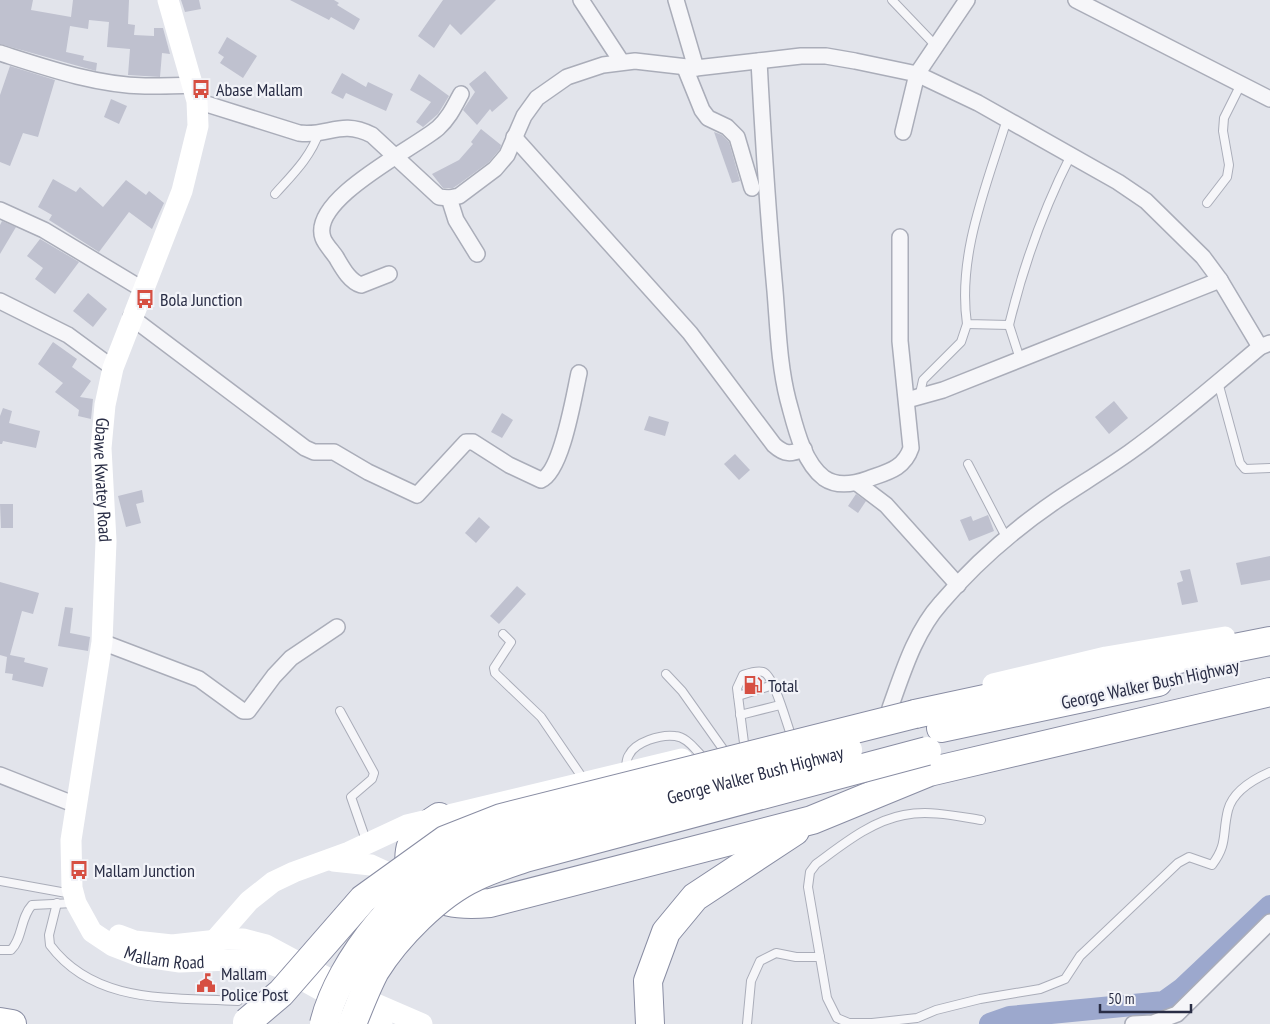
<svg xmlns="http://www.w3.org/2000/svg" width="1270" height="1024" viewBox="0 0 1270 1024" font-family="'PT Sans Narrow',sans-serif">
<rect width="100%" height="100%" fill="#e2e4eb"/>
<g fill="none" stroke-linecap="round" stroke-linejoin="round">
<polyline stroke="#9ca8cd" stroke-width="22" points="990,1024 1010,1017 1164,1002 1182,989 1270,906"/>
</g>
<g fill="#bfc1cf">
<polygon points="0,0 33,0 31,10 71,17 73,0 129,0 128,24 135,25 134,35 154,36 154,28 163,28 170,54 162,53 160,77 128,75 130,49 107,47 109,22 89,20 88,29 70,26 66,52 84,56 83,60 97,63 96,71 0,44"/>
<polygon points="181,0 199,0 201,9 185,12"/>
<polygon points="290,0 334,0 339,3 337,5 360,19 354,30 331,17 329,20"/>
<polygon points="443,0 496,0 461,35 450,24 434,48 418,36"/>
<polygon points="227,37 257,56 243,78 220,63 224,57 218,53"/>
<polygon points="10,66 55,80 38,137 23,133 10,166 0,162 0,95"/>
<polygon points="485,71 508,98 492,112 490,109 477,125 463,110 475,92 469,84"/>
<polygon points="342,73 366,87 368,82 393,94 386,111 346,93 343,99 331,93"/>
<polygon points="419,74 449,96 438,114 423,127 416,122 431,102 410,90"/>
<polygon points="111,99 127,106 119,124 104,117"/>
<polygon points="481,129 501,145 500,149 489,162 459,184 453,188 443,188 432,174 459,160 473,144 471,142"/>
<polygon points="714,132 722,135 729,142 740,181 732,183"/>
<polygon points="53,179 76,192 80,187 103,207 126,180 146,195 149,191 164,203 152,229 129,212 99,252 49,220 52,215 38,207"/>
<polygon points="2,221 16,227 0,254 0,225"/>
<polygon points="40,239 79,262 55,294 35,279 43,268 27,256"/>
<polygon points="88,293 107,309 93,327 73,311"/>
<polygon points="53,342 77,359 72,367 91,381 80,397 93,399 91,419 78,416 79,410 55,392 63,383 38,364"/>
<polygon points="1114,401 1128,418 1109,434 1095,417"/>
<polygon points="3,408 12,411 9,423 40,431 36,448 3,441 2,444 0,444 0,416"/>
<polygon points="502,413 513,420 502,438 491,432"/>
<polygon points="649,416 669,422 665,436 644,430"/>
<polygon points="735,454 750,470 739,480 724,464"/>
<polygon points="142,490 144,502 136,504 141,523 126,527 118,496"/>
<polygon points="856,494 866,501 858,513 848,506"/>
<polygon points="0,504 13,504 13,528 1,528"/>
<polygon points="988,515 994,531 969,541 960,520 971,516 973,521"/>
<polygon points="479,517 490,527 476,543 465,533"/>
<polygon points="1270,556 1270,580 1241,585 1236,563"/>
<polygon points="1190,569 1198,602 1182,605 1177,583 1183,581 1180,571"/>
<polygon points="0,582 39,593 33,614 22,611 10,655 25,658 24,662 48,668 43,687 12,680 13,674 5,673 7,657 0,655"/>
<polygon points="517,586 526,594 499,624 490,616"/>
<polygon points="65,607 73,608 70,633 90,637 88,651 58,646"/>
</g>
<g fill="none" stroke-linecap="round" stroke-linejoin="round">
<g stroke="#aaadb9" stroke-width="10">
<g id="lane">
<polyline points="892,0 936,46"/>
<path d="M1007,119C987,185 957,254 967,324L1009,325C1023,267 1044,208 1071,155"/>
<path d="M275,194C291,176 311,157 319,132"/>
<polyline points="1207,203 1227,177 1229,165 1223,131 1224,118 1241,84"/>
<polyline points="1009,325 1020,359"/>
<polyline points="1218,382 1240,463 1245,469 1270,468"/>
<polyline points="919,398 923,380 961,342 967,324"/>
<polyline points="968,464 1007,539"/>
<polyline points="503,634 511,642 494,668 495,673 541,717 584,780"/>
<polyline points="666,674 682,691 723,749"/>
<polyline points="738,696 773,685"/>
<polyline points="340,711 374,773 372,779 351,797 367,843"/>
<polyline points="740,715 780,705"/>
<path d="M744,743L737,688L743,675C749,673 757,670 763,672C773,674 786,721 790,732"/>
<path d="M626,770C626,765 626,759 629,755C635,742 661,734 675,736C686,737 693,747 700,754"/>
<path d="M981,820C956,816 929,810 904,815C871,821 842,845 816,864L810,872L808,887L827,998L837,1018L849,1023H872L917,1018L936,1010L980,999L1040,989L1065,979L1080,956L1178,863L1189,857L1212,865C1228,844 1222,834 1228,810C1233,791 1254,779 1270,772"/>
<polyline points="0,881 72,894"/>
<path d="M57,903L49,935L50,945C95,1005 171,997 238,1001"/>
<path d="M0,950H11C23,938 20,918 32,905L74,903"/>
<polyline points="747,1024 751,981 760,961 776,953 796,957 820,957"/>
</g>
</g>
<g stroke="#aaadb9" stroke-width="18">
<g id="street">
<polyline points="581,0 621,61"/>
<polyline points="676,0 696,68"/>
<polyline points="1076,0 1270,99"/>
<path d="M0,53C47,68 96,85 145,86C161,86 176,86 191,85"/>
<path d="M759,61C763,138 768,214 775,291C778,327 779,365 788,400C795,425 802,461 824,478C837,487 854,484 868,479C887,472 904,469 911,448L900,341V237"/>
<polyline points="685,68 702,110 708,118 727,127 737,137 752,188"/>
<path d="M197,101L299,133C329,137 340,119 372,135L439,197L449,198L459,196L495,169L507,155L524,116L537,98L567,77L603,65L635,61L696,68L801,56H826L855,61L917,74L978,103L1118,182L1146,201L1203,257L1220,280L1260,347"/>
<polyline points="903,132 917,74 967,0"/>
<path d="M514,137L690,333L774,445C785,455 791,454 804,449"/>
<polyline points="449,198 456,220 477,254"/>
<polyline points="0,210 44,230 142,289"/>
<path d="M389,274L361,285C349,281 342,267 336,257C332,251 325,244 323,238C309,199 415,148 438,128C449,118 454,107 461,94"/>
<polyline points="0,301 68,335 113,368"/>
<path d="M131,317L305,448L314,452H334L368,472L417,495L466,442H473L509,465L541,480C562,472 574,395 579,373"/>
<polyline points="907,400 943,390 1220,280"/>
<polyline points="857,483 886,505 958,585"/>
<polyline points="102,642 199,679 243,711 248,711 274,676 291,658 337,627"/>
<path d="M890,708C903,672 915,632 941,603C974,564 1016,528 1057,500C1081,484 1106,469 1130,452C1175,420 1217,383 1260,347L1270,343"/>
<polyline points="0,775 76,805"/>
<polyline points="1133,1024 1153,1023 1177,1014 1270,922"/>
</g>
</g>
<g stroke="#898da3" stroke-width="30">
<g id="highway">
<polyline points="915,714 1073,680 1270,641"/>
<polyline points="941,728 1158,682"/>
<path d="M439,817C408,837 406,848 412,883C439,903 456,906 490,903L812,820L929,772L1270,692"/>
<polyline points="0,1022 12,1024"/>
<polyline points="650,1024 648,981 666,932 695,897 795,831"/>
</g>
</g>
<use href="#lane" stroke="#f6f6f9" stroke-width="8"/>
<use href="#street" stroke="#f6f6f9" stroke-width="15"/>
<g stroke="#fff" stroke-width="21">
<path id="s1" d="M168,0L197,101L198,126L182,191L113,368L105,405L101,448L106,541L102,642L71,840L72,888L76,903L92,932L113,946L139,956L180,962L257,959L281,968L382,1024"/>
<polyline points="993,684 1106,657 1225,637"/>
<polyline points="333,861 371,865 406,881"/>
<polyline points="119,935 135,941 172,945 227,939 243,939 266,945 378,1005 422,1024"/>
<polyline points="209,960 214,941 249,901 273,882 294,872 349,852 407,825 682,759"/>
</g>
<use href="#highway" stroke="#fff" stroke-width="28"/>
<g stroke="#898da3" stroke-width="30" stroke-linecap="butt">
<g id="highway-bridge">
<polyline points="247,1022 281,993 363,899 445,840 501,818 915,714"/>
<path id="s2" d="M324,1024C339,961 406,879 466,853C482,846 500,842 516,837L848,750"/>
<path d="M352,1024C359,1007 366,988 375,971C396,937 438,894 475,877C491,869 508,864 525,858L927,751"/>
</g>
</g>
<use href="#highway-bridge" stroke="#fff" stroke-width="28"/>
</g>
<defs>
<g id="bus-bare" transform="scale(1.5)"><path d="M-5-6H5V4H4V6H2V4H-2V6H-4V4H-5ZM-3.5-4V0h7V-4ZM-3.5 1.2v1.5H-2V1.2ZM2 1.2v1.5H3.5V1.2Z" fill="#d64f42" stroke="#f2f3f8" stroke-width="2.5" paint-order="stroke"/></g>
<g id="fuel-bare" transform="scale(1.5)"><path d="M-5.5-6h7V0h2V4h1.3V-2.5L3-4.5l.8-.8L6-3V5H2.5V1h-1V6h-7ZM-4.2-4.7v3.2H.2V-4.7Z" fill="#d64f42" stroke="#f2f3f8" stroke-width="2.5" paint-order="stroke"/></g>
<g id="civic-bare" transform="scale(1.5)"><path d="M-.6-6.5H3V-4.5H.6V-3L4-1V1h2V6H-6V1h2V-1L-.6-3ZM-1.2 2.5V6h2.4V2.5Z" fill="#d64f42" stroke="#f2f3f8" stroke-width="2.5" paint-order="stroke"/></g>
</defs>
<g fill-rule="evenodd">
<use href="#bus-bare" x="201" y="89"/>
<use href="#bus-bare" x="145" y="299"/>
<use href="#fuel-bare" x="753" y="685"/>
<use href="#bus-bare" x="79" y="870"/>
<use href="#civic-bare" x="206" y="983"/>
</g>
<g text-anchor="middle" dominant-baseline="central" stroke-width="4.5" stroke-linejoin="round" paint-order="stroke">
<g font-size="18" fill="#292d45" stroke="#f2f3f8" text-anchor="start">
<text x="216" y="89">Abase Mallam</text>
<text x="160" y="299">Bola Junction</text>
<text x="768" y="685">Total</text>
<text x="94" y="870">Mallam Junction</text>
<text x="221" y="973">Mallam<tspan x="221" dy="21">Police Post</tspan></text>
</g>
<g font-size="18" fill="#292d45" stroke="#f2f3f8">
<text stroke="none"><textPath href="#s1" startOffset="500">Gbawe Kwatey Road</textPath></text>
<text transform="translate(1150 684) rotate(-12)">George Walker Bush Highway</text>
<text stroke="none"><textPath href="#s2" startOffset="528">George Walker Bush Highway</textPath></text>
<text stroke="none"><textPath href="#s1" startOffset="1038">Mallam Road</textPath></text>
</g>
</g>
<path d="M1100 1004v8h91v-8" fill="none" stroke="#292d45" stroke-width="2.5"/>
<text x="1108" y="1004" font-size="15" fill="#292d45" stroke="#f2f3f8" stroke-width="4" paint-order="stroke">50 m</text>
</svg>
